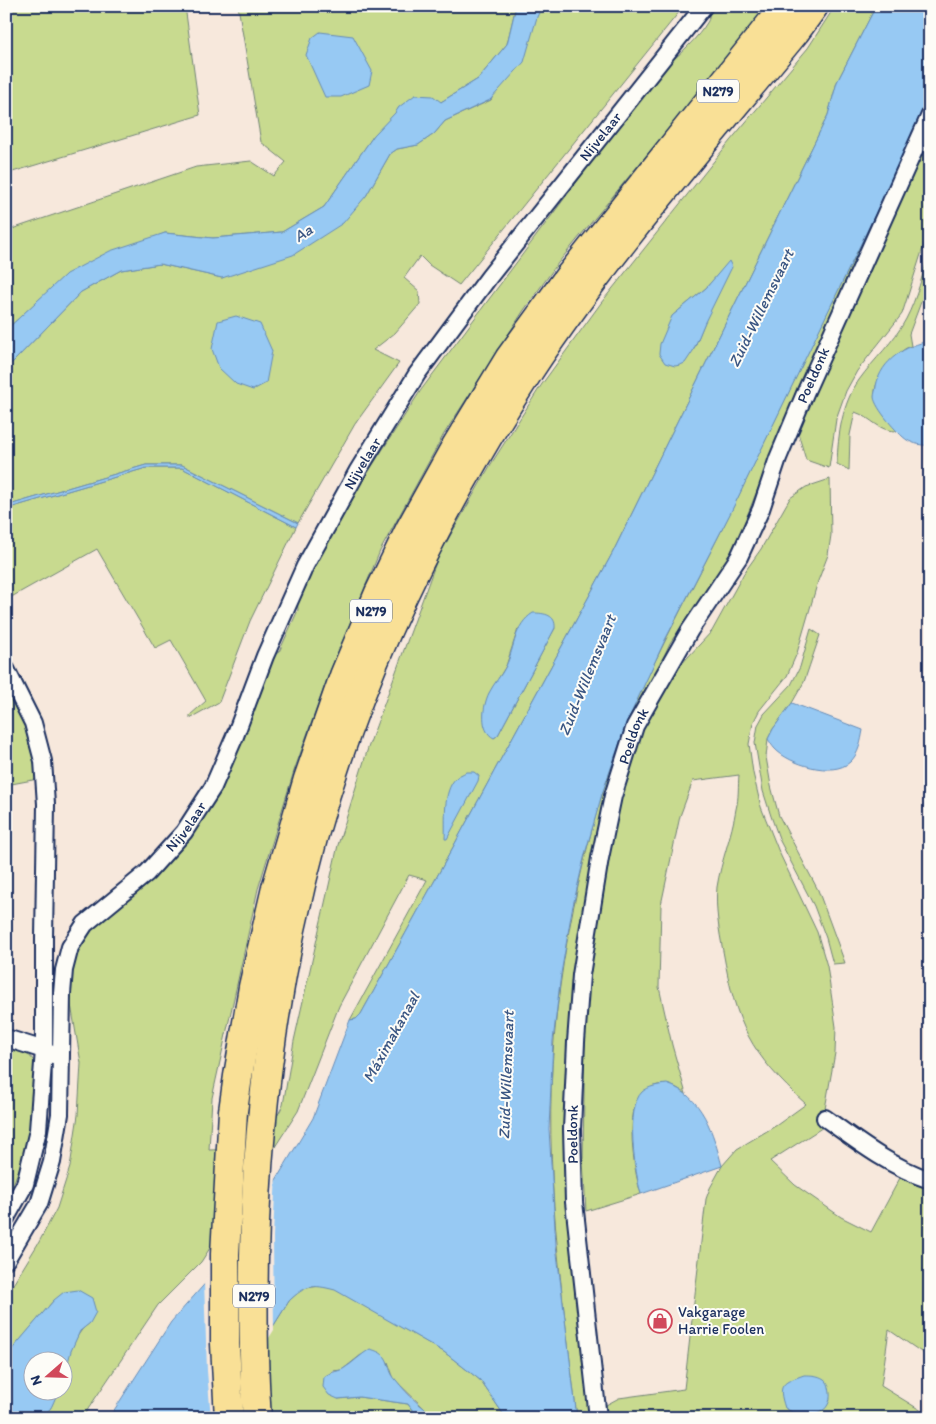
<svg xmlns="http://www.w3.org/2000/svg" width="936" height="1424" viewBox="0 0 936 1424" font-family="Itim,sans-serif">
<rect width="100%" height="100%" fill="#f7e8dc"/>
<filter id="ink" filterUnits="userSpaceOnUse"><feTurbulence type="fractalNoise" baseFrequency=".02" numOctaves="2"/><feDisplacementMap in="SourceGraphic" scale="10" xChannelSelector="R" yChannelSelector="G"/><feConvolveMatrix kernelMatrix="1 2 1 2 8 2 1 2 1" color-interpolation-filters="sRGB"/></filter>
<g filter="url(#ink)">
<g fill="#c8da8f" stroke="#728476" fill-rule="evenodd">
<polygon points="6,6 185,6 200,115 6,174"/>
<polygon points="238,6 516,6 507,44 478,79 441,102 399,107 396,113 374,135 324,207 282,232 213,238 165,233 66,275 6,330 6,231 196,167 251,161 274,176 286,162 261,142"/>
<polygon points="542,6 684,6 459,285 429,265 420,256 404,278 419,291 420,304 395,333 373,350 399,363 355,424 298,523 182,465 146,465 6,506 6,366 13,362 81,292 121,270 160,264 222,278 366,196 390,154 397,149 418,145 434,134 445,121 491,100"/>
<path d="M712,6H766L732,51L558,263L524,310L444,434L380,551L330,671L294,771L258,889L212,1098L209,1150L246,1149L270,1130L283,1105L294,1041L338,845L368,748L438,557L491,464L542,384L601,303L730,141L808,48L835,6H876L837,82L828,115L613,552L445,862L361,1014L356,1019L350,1020L427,880L409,875L339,1006L298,1111L201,1262L158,1305L82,1418H33L50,1409L58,1392H62C63,1375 70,1344 81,1331C83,1328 87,1325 90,1323L54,1300L6,1357V1296L39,1242L57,1208L70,1167L78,1115L81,1063L68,987L77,948L91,927L190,838L272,656L279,652L298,610L297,597L345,508L421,390L662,68C677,58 699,37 708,21C710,17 708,11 712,6ZM729,262L693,351L672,316L706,288ZM555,628L498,735L494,738L489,694L506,666L518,629Z"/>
<path d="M930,101V108L799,386L733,551L670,643L632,725L571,1043L594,1418H577C562,1292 543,1166 554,1040C560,970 573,901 591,833C601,795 613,756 628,720C661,644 701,573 737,499C801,366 866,233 930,101Z"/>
<polygon points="930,126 930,226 902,314 857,371 846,391 836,419 829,468 806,460 796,426"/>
<path d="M930,250V278L909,334L911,346C900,350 895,358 887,367C864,395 877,408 898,431C878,432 873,418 855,412L850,435L849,470L837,464C838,434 842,404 859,380C874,359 894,342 906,319C917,298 923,273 930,250Z"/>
<polygon points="146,468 182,468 296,527 250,621 219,702 190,718 190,715 206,701 171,640 155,648 97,549 6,600 6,509"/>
<path d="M830,479L831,535L828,555L818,581L797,653L787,676L759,711L753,723L749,744L753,773L761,807L779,852L817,932L827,966L836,1027L835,1053L825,1109L834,1116L828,1124L770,1161L795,1185L841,1217L871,1232L901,1176L930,1187V1358L889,1330L881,1386L930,1416V1418H608L606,1405L619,1398L684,1389L706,1199L710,1188L722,1166L737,1149L777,1125L806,1104C750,1054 736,1024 723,951C719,930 715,908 717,887C721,861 732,835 736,809C739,798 738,786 739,775L693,781L680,816L661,905L659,987L672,1045L686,1094C676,1086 666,1082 654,1086C646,1089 636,1101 634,1109C629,1132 634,1172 641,1194L586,1211L583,1160L585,1025L592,952L615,815L637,733L677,669L712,631L744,573L761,549L790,498L806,487Z"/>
<polygon points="811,629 820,635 804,682 792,703 773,729 768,739 766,757 771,786 779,816 818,890 845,963 833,964 826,938 814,906 780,841 771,816 763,791 755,743 758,725 764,714 791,685 800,667"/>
<polygon points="6,685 25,726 34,751 38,779 6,785"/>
<polygon points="6,1042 27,1053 35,1062 32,1118 27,1149 6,1202"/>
<polygon points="319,1286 335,1289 444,1352 480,1380 506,1418 440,1418 428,1412 394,1379 388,1362 361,1355 342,1370 332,1371 338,1399 359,1397 408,1404 418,1418 216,1418 289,1301 301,1289"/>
</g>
<g fill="#97c9f3" stroke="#658bb7">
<polygon points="516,6 542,6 537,17 524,62 490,100 445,121 434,134 418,145 397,149 390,154 366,196 343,223 293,255 222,278 160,264 121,270 81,292 13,362 6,366 6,330 66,274 110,251 165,233 213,238 282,232 324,207 374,135 395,113 399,107 415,95 433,96 441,102 478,79 507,44"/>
<path d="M876,6H930V101L731,512L665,640L627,722L602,794L585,854L572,910L561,974L553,1041L549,1129L556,1245L577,1418H506L480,1380L444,1352L335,1290C312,1284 306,1285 289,1301L216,1418H109L171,1322L210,1278L267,1195L313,1118L350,1020L356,1019L361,1014L445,862L613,552L828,115L837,82Z"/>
<polygon points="320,32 353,36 372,71 369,85 341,97 325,97 306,55 312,38"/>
<polygon points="729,261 732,267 705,322 693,351 685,363 680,365 675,366 665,363 659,354 660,344 672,316 706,288"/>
<polygon points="236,316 260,324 272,351 266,383 253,390 236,384 219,368 212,349 218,321"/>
<path d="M930,341V445C923,446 914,444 907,440C898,434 875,408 874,397C874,394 876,389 876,386C881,360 906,345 930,341Z"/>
<polygon points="146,465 182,465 298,523 296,527 182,468 146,468 6,509 6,506"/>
<path d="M533,613C545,613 556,615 555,628L498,735L494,738C479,731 483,705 489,693C494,683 501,676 506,666C515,647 514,625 533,613Z"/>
<path d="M792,703L863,730C861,741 859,754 850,762C833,778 789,764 775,749C772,746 770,742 768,739L773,729Z"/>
<path d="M466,772H474L479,776L478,781L447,839H445C446,821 442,792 456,778C459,775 463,774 466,772Z"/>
<path d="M667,1084C703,1096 713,1133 722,1166L641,1194C635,1173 625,1108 642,1092C649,1086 658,1085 667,1084Z"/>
<path d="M78,1290L92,1298L96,1312L90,1323L80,1331L71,1351L63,1381L62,1362H32V1392H58C55,1397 53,1406 49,1410C39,1418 17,1422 6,1415V1357L8,1354L54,1300L64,1292Z"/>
<path d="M370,1349C394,1355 384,1367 396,1380C408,1395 423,1410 440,1418H418L408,1404L359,1397L338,1399L329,1395L323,1387L324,1377C330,1372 336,1372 343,1369C353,1363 360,1355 370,1349Z"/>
<path d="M804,1375C811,1375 818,1375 824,1379C829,1383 829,1387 830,1393C832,1412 812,1419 796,1414C793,1413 789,1410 785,1408C777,1384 782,1383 804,1375Z"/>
</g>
<polygon fill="#f7e8dc" points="276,1174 273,1236 274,1330 219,1418 211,1418 207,1371 204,1281"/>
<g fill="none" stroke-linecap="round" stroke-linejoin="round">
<g stroke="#1b2f5e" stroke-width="20">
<g id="minor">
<polyline points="6,669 33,723 43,761 46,804 44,938 44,1050 38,1130 25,1184 6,1218"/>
<polyline points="6,1038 44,1050 53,1055"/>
<path d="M825,1118C858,1142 891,1167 930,1180"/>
<path id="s1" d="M6,1260L39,1204L52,1162L60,1114L62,994L64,970L70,947L85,924L147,873L184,832L213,787L235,736L265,656L305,566L357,472L417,374L489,277L704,6"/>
<path id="s2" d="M598,1418L574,1202L572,1129L576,1042L581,975L600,858L613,796L635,726L690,630L739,557L761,509L778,458L806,391L930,115"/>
</g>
</g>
<g stroke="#1b2f5e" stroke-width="31">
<g id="trunk">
<polyline points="229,1418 225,1344 225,1254 233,1111 238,1076 253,987 276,888 308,779 344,676 379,593 410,529 456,446 509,359 568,278 785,6"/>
<path d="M257,1418C253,1364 253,1310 254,1256C257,1115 276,974 313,838C359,672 435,515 529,371C608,251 704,143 795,32L814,6"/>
</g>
</g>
<use href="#minor" stroke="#fdfcf7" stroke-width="16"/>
<use href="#trunk" stroke="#f9e096" stroke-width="28"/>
</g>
</g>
<defs>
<g id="shop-ring" transform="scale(1.25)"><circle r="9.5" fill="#fdfcf7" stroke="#d1495b" stroke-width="1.5"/><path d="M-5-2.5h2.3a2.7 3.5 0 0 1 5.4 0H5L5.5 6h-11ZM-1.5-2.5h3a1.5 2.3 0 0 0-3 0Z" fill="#d1495b"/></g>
</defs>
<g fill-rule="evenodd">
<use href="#shop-ring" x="660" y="1321"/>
</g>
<g text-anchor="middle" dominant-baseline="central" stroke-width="4" stroke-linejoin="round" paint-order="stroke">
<g fill="#fdfcf7" stroke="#5f6c8c" stroke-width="1">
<rect x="697" y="79.5" width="42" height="23" rx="4"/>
<rect x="350" y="599.5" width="42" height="23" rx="4"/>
<rect x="233" y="1284.5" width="42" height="23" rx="4"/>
</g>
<g font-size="14" font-weight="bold" fill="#1b2f5e">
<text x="718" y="91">N279</text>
<text x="371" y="611">N279</text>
<text x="254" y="1296">N279</text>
</g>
<g font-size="15" fill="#1b2f5e" stroke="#fdfcf7">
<text stroke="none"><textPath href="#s1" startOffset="1304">Nijvelaar</textPath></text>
<text stroke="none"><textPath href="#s2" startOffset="1095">Poeldonk</textPath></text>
<text stroke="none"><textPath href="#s1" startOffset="899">Nijvelaar</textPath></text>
<text stroke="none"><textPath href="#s2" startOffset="690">Poeldonk</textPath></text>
<text stroke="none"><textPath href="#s1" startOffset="494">Nijvelaar</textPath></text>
<text stroke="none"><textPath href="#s2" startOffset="285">Poeldonk</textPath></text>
</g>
<g font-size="15" fill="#1b2f5e" stroke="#fdfcf7" text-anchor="start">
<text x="678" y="1312">Vakgarage<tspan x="678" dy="17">Harrie Foolen</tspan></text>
</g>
<g font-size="16" font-style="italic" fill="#3a5683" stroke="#fdfcf7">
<text transform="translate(303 233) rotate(-35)">Aa</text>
<text transform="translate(761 308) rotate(-64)">Zuid-Willemsvaart</text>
<text transform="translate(587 675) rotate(-68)">Zuid-Willemsvaart</text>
<text transform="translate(391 1037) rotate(-61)">Máximakanaal</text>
<text transform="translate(506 1075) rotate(-88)">Zuid-Willemsvaart</text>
</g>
</g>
<rect width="936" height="1424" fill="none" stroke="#fdfcf7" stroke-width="25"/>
<rect x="12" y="12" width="911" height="1399" fill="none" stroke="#1b2f5e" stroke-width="2" filter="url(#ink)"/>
<g transform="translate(48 1376) rotate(250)"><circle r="24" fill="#fdfcf7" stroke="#a3aaba"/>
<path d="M0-4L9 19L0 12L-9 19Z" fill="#d1495b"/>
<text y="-8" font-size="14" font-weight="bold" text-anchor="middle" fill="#1b2f5e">N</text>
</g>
</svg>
